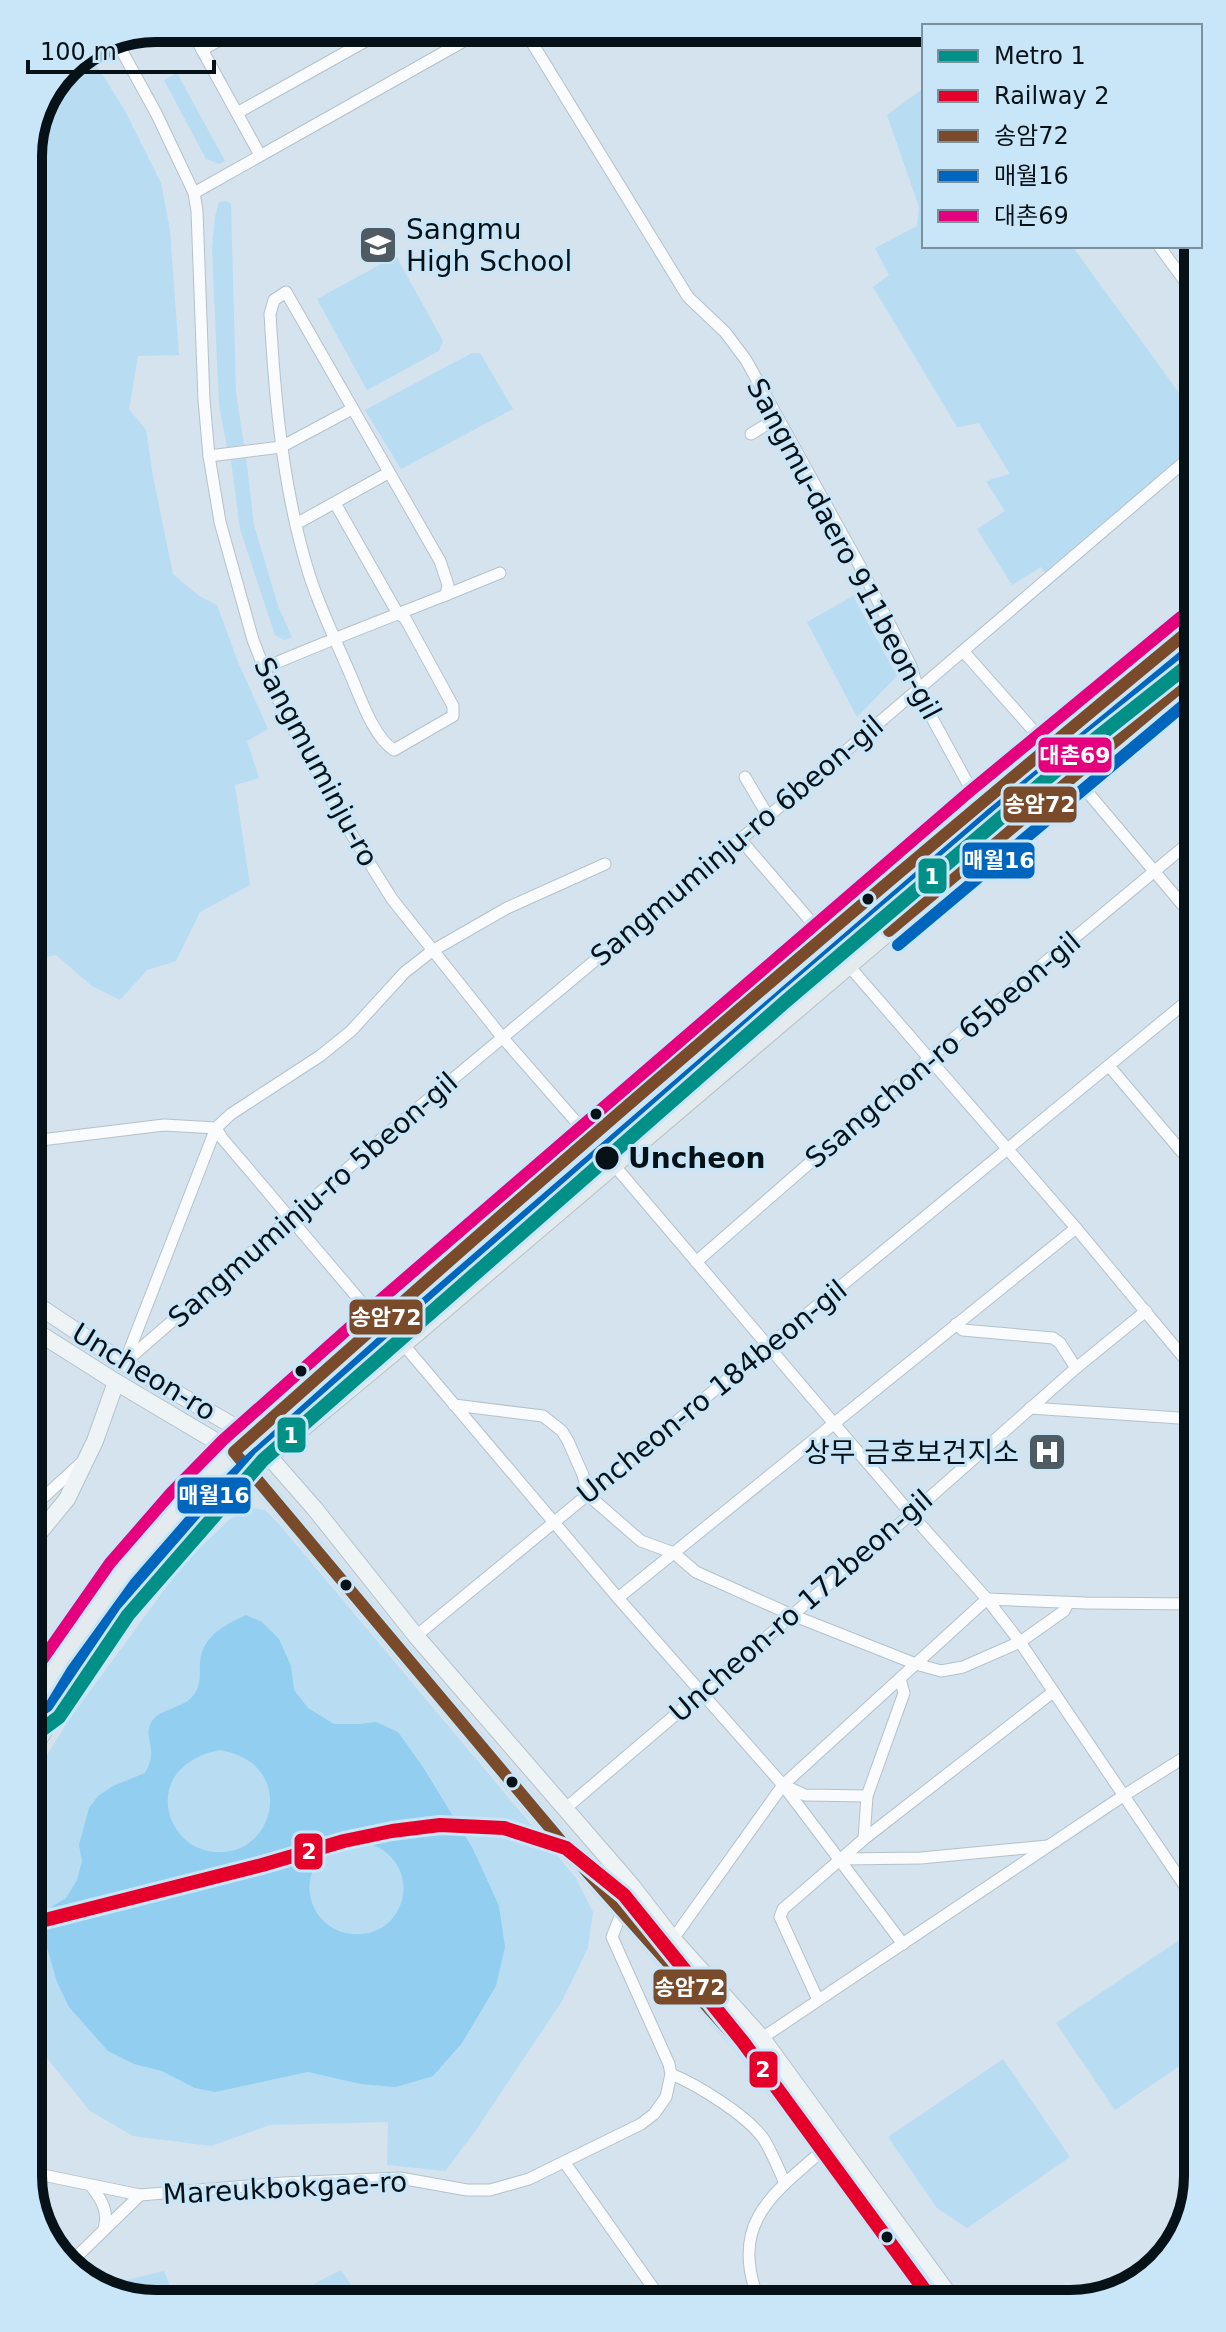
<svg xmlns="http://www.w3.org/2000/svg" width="1226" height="2332" viewBox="0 0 1226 2332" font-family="'DejaVu Sans','Noto Sans KR',sans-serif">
<rect width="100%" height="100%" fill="#d4e3ee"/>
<g fill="#b8dcf2">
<polygon points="90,55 124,109 161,183 170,230 179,355 138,356 129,409 146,430 153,477 173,574 199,596 217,605 238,662 268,729 247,741 259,778 235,785 250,885 200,912 176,961 147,970 120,1000 92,986 56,955 32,960 28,148 66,65"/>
<polygon points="177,73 225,161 220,164 206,159 164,80"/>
<polygon points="924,88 924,246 1072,246 1190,408 1190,449 1045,573 1041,567 1012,585 977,529 1005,511 986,481 1010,474 979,423 957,427 873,287 889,275 875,248 917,226 919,207 887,115"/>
<polygon points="227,201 231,204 236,393 244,445 227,447 219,405 212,248 215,217 219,202"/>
<polygon points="396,256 443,341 439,351 367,390 317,299"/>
<polygon points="472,353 480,353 513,409 401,469 365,410"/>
<polygon points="246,458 254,525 278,606 292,637 284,640 275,635 240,529 231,460"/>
<polygon points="853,596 897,676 857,717 807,622"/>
<polygon points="250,1508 265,1510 279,1524 576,1878 593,1912 588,1948 562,2001 476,2130 445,2171 387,2165 388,2122 270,2125 211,2146 133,2136 90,2111 37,2046 36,1773 68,1721 184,1563 230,1519"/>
<polygon points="1178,1941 1197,1969 1197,2054 1115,2110 1056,2023"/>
<polygon points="1003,2059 1070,2157 967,2228 937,2208 888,2137"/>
<polygon points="341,2270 362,2302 286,2302 304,2289"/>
<polygon points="164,2271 177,2303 148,2304 116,2293 118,2282"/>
</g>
<path fill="#92ceef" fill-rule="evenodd" d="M246,1615L262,1622L279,1639L291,1666L294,1690L308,1708L334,1724H359L376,1722L398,1732L423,1767L473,1849L499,1906L505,1947L496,1986L462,2043L433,2076L396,2087L361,2084L308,2072L215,2092L195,2088L162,2071L134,2064L108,2051L69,2007L57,1982L44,1937L45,1918L53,1906L66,1898L77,1880L82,1861L79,1845L89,1808L98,1796L113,1786L145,1773C159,1749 144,1740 150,1725C157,1707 185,1710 195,1693C203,1681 198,1669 201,1656C206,1634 227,1624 246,1615ZM220,1750C304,1764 272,1872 201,1849C188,1845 176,1832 171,1819C158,1782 185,1756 220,1750ZM362,1841C431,1859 406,1946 346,1933C335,1931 323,1923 317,1913C295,1876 324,1843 362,1841Z"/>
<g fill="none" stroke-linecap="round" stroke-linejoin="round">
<g stroke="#b5c1c9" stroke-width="13">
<g id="street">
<polyline points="190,28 260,155"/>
<polyline points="445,28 455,46"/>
<polyline points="523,28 688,297 725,332 746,360 861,568 911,666 920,696 979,804 1004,833"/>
<polyline points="118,44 156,113 194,193 197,211 204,400 209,456 220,522 253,640 264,668 282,708 344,822 392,899 502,1037 592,1140"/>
<polyline points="202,50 241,28"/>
<polyline points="237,113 389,28"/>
<polyline points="194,193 487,28"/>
<polyline points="1159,246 1189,287"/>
<polyline points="751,434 777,418"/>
<polyline points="209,456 281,447 352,409"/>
<polyline points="296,524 388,473"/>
<polyline points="446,595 500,573"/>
<polyline points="963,651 1048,747"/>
<path d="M264,668C324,642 385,619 446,595L448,585L440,561L286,292L274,300L270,314C275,401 283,490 309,574C320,609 337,643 351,676C360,697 374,738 394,750L453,716V706L405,618L398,614L335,503"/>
<polyline points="1073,775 1192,916"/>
<polyline points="745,777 768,816"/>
<polyline points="740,839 826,939"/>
<polyline points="849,966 1076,1228 1184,1358 1194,1366"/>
<polyline points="1109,1066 1193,1165"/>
<polyline points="33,1141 164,1125 216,1128 222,1138 379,1323"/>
<polyline points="614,1165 911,1514 987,1599 1020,1642 1197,1904"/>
<polyline points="696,1262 930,1058 1192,840"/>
<polyline points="956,1324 963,1330 1053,1338 1060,1343 1076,1368"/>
<polyline points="403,1344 618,1598 783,1785 903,1944"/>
<polyline points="126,1359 216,1128 231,1114 320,1056 351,1031 405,972 432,951 507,908 605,864"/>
<polyline points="124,1363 400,1123 820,773 1190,457"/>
<polyline points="454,1405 543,1416 562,1431 568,1441 583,1475 588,1495 641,1541 674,1553 696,1572 792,1615 916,1664 941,1671 963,1667 1020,1642 1064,1611 1068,1603"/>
<polyline points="1030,1408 1194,1419"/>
<polyline points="35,1503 45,1496 80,1464"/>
<polyline points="618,1598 1076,1228"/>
<polyline points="416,1636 1192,997"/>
<polyline points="787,1787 805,1795 867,1796"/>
<polyline points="566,1808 911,1514 1076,1368 1146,1311"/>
<polyline points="864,1839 867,1796 904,1693 900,1679"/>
<polyline points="841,1859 921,1858 1047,1846"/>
<polyline points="673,1939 783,1785 987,1599 1086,1603 1195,1604"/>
<polyline points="818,2000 780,1917 783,1909 864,1839 1053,1692"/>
<polyline points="762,2038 1123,1796 1196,1750"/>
<path d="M671,2074C698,2085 746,2115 763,2138C772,2152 778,2168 785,2183"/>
<polyline points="565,2163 661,2299"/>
<polyline points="38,2174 140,2195 283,2183 400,2178 467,2190 490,2190 529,2179 641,2124 654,2114 666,2097 671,2074 669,2064 612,1937 632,1886"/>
<path d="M91,2186C102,2200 109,2212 104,2229"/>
<polyline points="69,2264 140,2195"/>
<path d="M758,2298C730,2224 771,2195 822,2151"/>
</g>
</g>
<g stroke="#b5c1c9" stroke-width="18">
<g id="secondary">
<polyline points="34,1303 124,1363 251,1436 315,1509 416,1636 632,1886 673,1939 762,2038 950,2296"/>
<polyline points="34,1330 116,1382 234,1452 587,1872 746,2050 932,2296"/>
<polyline points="35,1538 67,1499 95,1441 116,1382"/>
</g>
</g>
<g stroke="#bac1c6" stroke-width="20">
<g id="primary">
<polyline points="35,1701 59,1662 122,1574 183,1504 234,1452 396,1307 979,804 1191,629"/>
<polyline points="36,1742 106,1632 163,1561 232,1486 403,1344 1004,833 1191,678"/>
</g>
</g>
<use href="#street" stroke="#f9fbfc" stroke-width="11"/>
<use href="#secondary" stroke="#eef3f6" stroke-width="16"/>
<use href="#primary" stroke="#e3ebef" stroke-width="18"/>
<g stroke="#c9e6f8" stroke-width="18">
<g id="bus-1">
<polyline points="889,931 1191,678"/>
<path d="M932,2296L746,2050L587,1872L234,1452C547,1172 866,897 1191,629"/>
</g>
</g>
<g stroke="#c9e6f8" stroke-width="18">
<g id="bus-2">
<polyline points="898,945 1191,699"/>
<polyline points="49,1709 72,1671 135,1584 195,1515 245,1464 407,1319 989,816 1191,650"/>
</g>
</g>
<g stroke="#c9e6f8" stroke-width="18">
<g id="bus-3">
<polyline points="878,921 1181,666"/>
<polyline points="35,1670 110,1563 171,1493 223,1440 386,1295 969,792 1181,617"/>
</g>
</g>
<use href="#bus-1" stroke="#7a4b2a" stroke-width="12"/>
<use href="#bus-2" stroke="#0065bd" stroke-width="12"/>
<use href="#bus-3" stroke="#e5007d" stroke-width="12"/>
<g stroke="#c9e6f8" stroke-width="20">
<polyline id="rail-1" points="37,1922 262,1865 344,1841 392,1831 440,1825 504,1828 566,1848 624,1895 743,2042 929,2296"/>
</g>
<use href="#rail-1" stroke="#e4002b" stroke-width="14"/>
<g stroke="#c9e6f8" stroke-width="20">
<polyline id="metro-1" points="36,1734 59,1717 128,1615 263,1460 786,1001 1070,759 1191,663"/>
</g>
<use href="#metro-1" stroke="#009088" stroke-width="14"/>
</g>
<defs>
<g id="school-square" transform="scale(2)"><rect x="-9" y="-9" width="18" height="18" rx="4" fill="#4f5b63" stroke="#c9e6f8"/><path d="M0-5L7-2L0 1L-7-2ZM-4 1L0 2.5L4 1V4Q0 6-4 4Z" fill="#fff"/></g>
<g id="hospital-square" transform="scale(2)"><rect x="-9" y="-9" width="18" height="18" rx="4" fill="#4f5b63" stroke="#c9e6f8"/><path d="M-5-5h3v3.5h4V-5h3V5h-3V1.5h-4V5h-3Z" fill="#fff"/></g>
</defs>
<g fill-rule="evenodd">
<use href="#school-square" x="378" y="245"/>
<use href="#hospital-square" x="1047" y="1452"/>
</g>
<g fill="#071218" stroke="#c9e6f8" stroke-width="3">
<circle cx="868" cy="899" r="7"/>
<circle cx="596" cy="1114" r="7"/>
<circle cx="607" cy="1158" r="13"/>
<circle cx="301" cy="1371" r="7"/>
<circle cx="346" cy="1585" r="7"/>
<circle cx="512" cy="1782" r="7"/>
<circle cx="887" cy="2237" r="7"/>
</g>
<g text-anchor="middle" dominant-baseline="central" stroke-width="6" stroke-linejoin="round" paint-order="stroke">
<g font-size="28" fill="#071218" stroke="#c9e6f8" text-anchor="start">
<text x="406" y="229">Sangmu<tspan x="406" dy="32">High School</tspan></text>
<text x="1019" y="1452" text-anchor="end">상무 금호보건지소</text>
</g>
<g font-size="28" fill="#071218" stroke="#c9e6f8">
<text transform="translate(844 549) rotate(62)">Sangmu-daero 911beon-gil</text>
<text transform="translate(316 762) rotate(62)">Sangmuminju-ro</text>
<text transform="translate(737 841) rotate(-40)">Sangmuminju-ro 6beon-gil</text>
<text transform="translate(943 1050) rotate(-40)">Ssangchon-ro 65beon-gil</text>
<text transform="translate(313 1200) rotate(-41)">Sangmuminju-ro 5beon-gil</text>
<text transform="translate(144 1372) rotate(31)">Uncheon-ro</text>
<text transform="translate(712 1392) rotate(-39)">Uncheon-ro 184beon-gil</text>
<text transform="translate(801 1606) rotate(-41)">Uncheon-ro 172beon-gil</text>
<text transform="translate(285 2188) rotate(-3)">Mareukbokgae-ro</text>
</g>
<g font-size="28" font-weight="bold" fill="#071218" stroke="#c9e6f8" text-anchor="start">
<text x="628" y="1158">Uncheon</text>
</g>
</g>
<path d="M0 0H1226V2332H0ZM156 42H1070A114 114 0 0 1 1184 156V2176A114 114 0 0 1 1070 2290H156A114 114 0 0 1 42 2176V156A114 114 0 0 1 156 42Z" fill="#c9e6f8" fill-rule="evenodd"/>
<path fill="none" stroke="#071218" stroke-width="10" d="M156 42H1070A114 114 0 0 1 1184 156V2176A114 114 0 0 1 1070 2290H156A114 114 0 0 1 42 2176V156A114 114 0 0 1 156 42Z"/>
<g stroke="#c9e6f8" stroke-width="3">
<rect x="1037" y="736" width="76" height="38" rx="8" fill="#e5007d"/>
<rect x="1002" y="785" width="76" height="39" rx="8" fill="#7a4b2a"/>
<rect x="961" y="841" width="75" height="39" rx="8" fill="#0065bd"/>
<rect x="917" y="857" width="31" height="38" rx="8" fill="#009088"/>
<rect x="348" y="1298" width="76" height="38" rx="8" fill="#7a4b2a"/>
<rect x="276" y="1416" width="31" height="38" rx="8" fill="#009088"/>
<rect x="176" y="1476" width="76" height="39" rx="8" fill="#0065bd"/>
<rect x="293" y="1832" width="31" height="39" rx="8" fill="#e4002b"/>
<rect x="652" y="1968" width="76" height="38" rx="8" fill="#7a4b2a"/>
<rect x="748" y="2050" width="31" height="39" rx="8" fill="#e4002b"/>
</g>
<g font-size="22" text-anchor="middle" font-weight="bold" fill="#fff">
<text x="1075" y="763">대촌69</text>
<text x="1040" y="812">송암72</text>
<text x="999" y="868">매월16</text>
<text x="932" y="884">1</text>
<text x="386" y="1325">송암72</text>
<text x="291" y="1443">1</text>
<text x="214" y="1503">매월16</text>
<text x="309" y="1859">2</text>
<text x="690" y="1995">송암72</text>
<text x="763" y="2077">2</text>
</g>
<rect x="922" y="24" width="280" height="224" fill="#c9e6f8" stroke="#7b919e" stroke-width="2"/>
<rect x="938" y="50" width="40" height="12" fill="#009088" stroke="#7b919e" stroke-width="2"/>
<text x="994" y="64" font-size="24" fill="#071218">Metro 1</text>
<rect x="938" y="90" width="40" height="12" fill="#e4002b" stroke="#7b919e" stroke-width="2"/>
<text x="994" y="104" font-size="24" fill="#071218">Railway 2</text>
<rect x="938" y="130" width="40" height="12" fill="#7a4b2a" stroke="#7b919e" stroke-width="2"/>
<text x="994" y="144" font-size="24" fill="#071218">송암72</text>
<rect x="938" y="170" width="40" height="12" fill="#0065bd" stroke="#7b919e" stroke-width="2"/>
<text x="994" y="184" font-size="24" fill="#071218">매월16</text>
<rect x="938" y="210" width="40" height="12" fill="#e5007d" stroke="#7b919e" stroke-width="2"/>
<text x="994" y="224" font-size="24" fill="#071218">대촌69</text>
<path d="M28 60v12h186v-12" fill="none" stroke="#071218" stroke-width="4"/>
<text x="40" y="60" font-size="24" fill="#071218" stroke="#c9e6f8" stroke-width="6" paint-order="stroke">100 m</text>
</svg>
